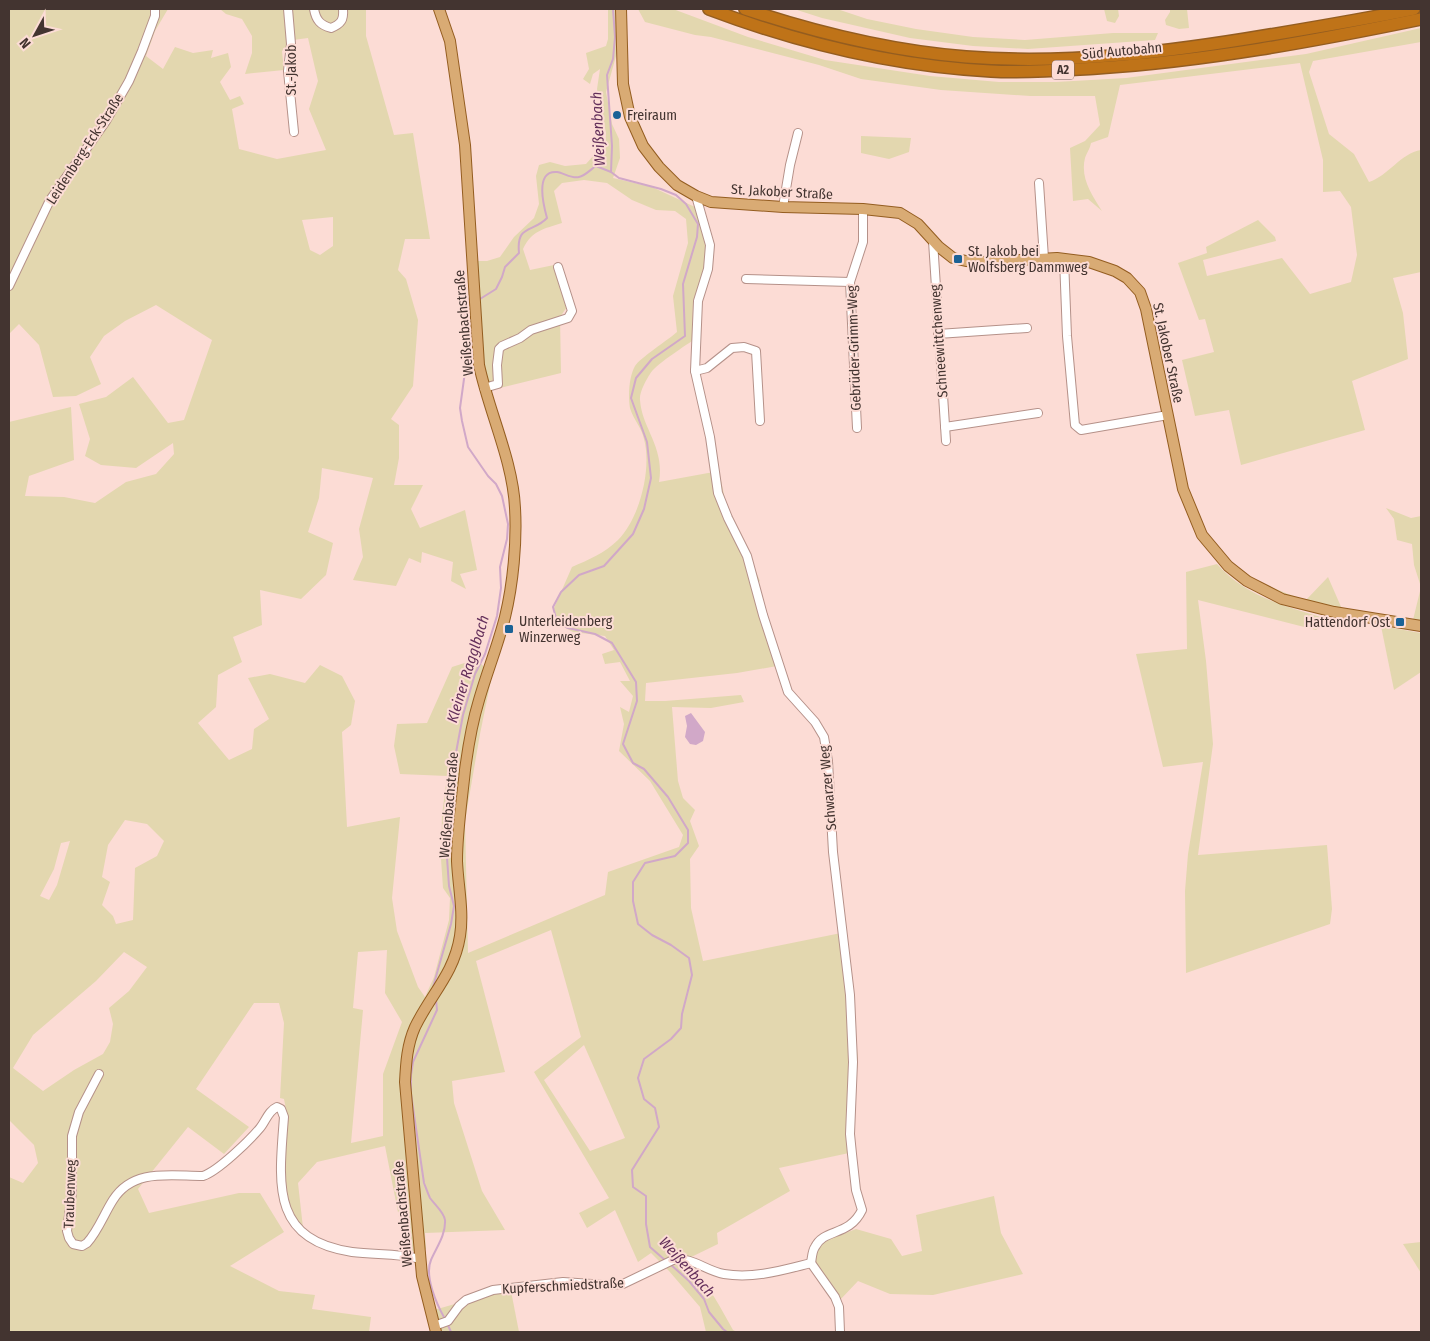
<svg xmlns="http://www.w3.org/2000/svg" width="1430" height="1341" viewBox="0 0 1430 1341" font-family="'Fira Sans Condensed',sans-serif">
<rect width="100%" height="100%" fill="#fcdcd5"/>
<g fill="#e3d7af" fill-rule="evenodd">
<path d="M9,9H168L155,31L146,56L163,69L175,47L193,53L213,50L211,58L228,53L231,67L220,82L230,100L240,96L244,104L232,109L239,149L277,159L326,150L309,109L318,81L308,38L293,40L282,51L284,70L245,74L252,53V36L242,19L226,14L220,9H366V36L394,135L413,133L430,239H405L398,270L406,279L418,320L413,386L391,419L399,425V458L394,485H423L411,509L420,528L465,510L477,570L460,574L466,589L451,581L453,562L422,552L421,563L409,558L396,586L353,580L363,557L359,529L373,478L322,468L319,498L308,532L333,543L326,575L301,599L260,590L262,625L233,637L242,662L218,675L216,707L198,723L229,760L252,749L254,729L269,719L248,678L270,674L305,683L320,665L342,676L355,701L351,725L342,732L347,827L400,817L392,898L397,931L418,987L425,997L434,977L449,920L450,898L443,888L441,859L442,815L447,776L400,774L394,746L397,724L427,723L452,667L477,659L490,674L491,680L480,734L465,821L468,953L605,895L608,872L679,847L683,835L650,781L619,751L624,724L620,707L629,712L633,696L620,681H630L620,662L605,664L602,654L614,650L605,636L573,632L558,624L554,608L572,567C588,560 605,553 618,540C640,518 652,468 644,439C642,428 633,419 630,408C628,395 629,377 635,366C640,358 668,340 677,332L673,296L688,243L686,219L675,211L656,210L632,200L607,183L584,180L562,183L554,191L562,223C544,229 532,230 523,249L530,270L554,265L567,307L560,317L561,373L488,391L480,357L476,261H487L500,257L514,237L534,218L539,204L536,176L539,165L550,162L565,166L586,164L594,155L605,152L606,133L597,89L600,69L593,74L590,84L583,79L589,69L586,53L606,46L608,39V9H618V49L606,92L612,124L619,139L620,158L613,178L652,187L695,207L704,230L706,264L693,301L692,341C682,348 655,365 650,374C646,380 639,393 640,400C642,429 665,447 659,482L719,471L726,504L760,581L753,587L777,666L737,673L646,683L645,701H665L741,695L744,702L711,708L672,707L678,781L683,798L695,810L690,821L699,846L690,859L691,908L703,961L846,932L858,1059L849,1153L779,1168L790,1191L717,1233L718,1244L683,1261C706,1278 719,1305 733,1330L737,1332H706L700,1307L669,1271L651,1253L638,1262L615,1210L587,1228L579,1213L609,1198L534,1072L581,1037L551,930L476,961L505,1072L452,1081L454,1103L482,1191L505,1230L425,1233L426,1249L406,1253L385,1146L317,1162L298,1183L303,1228L289,1210L280,1174L287,1115L284,1099L280,1098L284,1023L279,1003H254L196,1089L249,1127L224,1154L188,1127L138,1189L149,1213L239,1193H260L284,1232L230,1266L279,1291L315,1295L312,1309L371,1317L369,1332H9V1177L23,1183L38,1163L34,1145L9,1120V422L71,407L74,460L29,476L25,496L64,497L95,503L126,482L156,474L174,454L173,443L136,468L101,465L85,456L90,439L79,404L106,397L133,377L168,423L184,420L212,340L156,305L125,321L104,336L90,357L101,384L76,396L53,397L39,345L19,324L9,334ZM333,217V246L320,255L310,250L302,220ZM125,820L147,824L164,841L157,856L135,868L133,920L116,924L113,916L102,905L110,882L102,877L108,845ZM70,841L57,885L49,900L40,896L54,869L61,843ZM387,950L385,993L402,1022L383,1074V1136L351,1143L363,1010L353,1008L358,952ZM124,952L147,967L129,991L109,1008L113,1024L110,1042L103,1054L74,1070L43,1091L13,1068L33,1035L96,981ZM584,1045L625,1138L590,1151L544,1080Z"/>
<path d="M638,9H673L748,37L825,60L930,76L999,82H1056L1126,78L1306,54L1421,28V42L1313,61L1309,72L1329,134L1354,154L1369,182C1388,176 1401,153 1421,150V272L1393,278L1403,313L1408,359L1352,381L1365,430L1241,465L1229,410L1195,416L1182,360L1214,352L1205,319L1199,320L1178,263L1207,253L1206,247L1258,220L1275,237L1276,241L1203,260L1207,276L1282,258L1310,294L1351,282L1357,255L1351,207L1340,191L1323,192V160L1300,63L1120,85L1108,137L1091,143C1090,149 1087,152 1085,158C1080,178 1092,195 1102,211L1088,199L1073,201L1070,148L1085,141L1100,125L1095,96H1030L941,90L861,79L819,65L711,37L695,35L645,22Z"/>
<polygon points="794,9 837,9 867,19 916,29 973,37 1025,40 1113,33 1158,33 1155,40 1028,49 973,46 910,38 822,18"/>
<polygon points="1104,9 1118,9 1119,16 1115,23 1107,21"/>
<polygon points="1170,9 1187,9 1189,28 1179,29 1166,25 1165,20 1170,12"/>
<polygon points="861,136 911,138 909,152 889,159 861,153"/>
<polygon points="1386,508 1411,518 1421,516 1421,622 1413,620 1421,587 1414,565 1412,544 1397,540 1394,519"/>
<polygon points="1229,561 1257,581 1288,594 1306,600 1328,577 1342,609 1278,595 1257,584"/>
<path d="M1217,564C1246,597 1287,607 1328,619L1316,630L1198,600L1206,661L1213,744L1198,855L1327,845L1332,909L1330,924L1186,973L1185,891L1188,854L1203,762L1163,767L1136,654L1187,649L1186,572Z"/>
<polygon points="1381,626 1421,633 1421,672 1394,690"/>
<polygon points="994,1196 1001,1233 1023,1274 933,1295 890,1294 858,1281 840,1300 816,1264 816,1249 822,1242 856,1229 891,1239 902,1256 922,1251 916,1215"/>
<polygon points="1421,1242 1421,1273 1403,1244"/>
<polygon points="500,1291 511,1291 519,1332 442,1332 434,1310"/>
</g>
<polygon fill="#d1a8c8" points="691,713 705,732 703,741 696,745 690,744 685,737 687,726 685,716"/>
<g fill="none" stroke-linecap="round" stroke-linejoin="round">
<g stroke="#d1a8c8" stroke-width="2">
<polyline points="613,9 615,37 613,59 607,75 612,146 611,172 619,178 661,189 676,195 686,204 698,224 697,237 683,284 685,336 652,359 636,378 631,398 647,442 651,478 644,509 633,534 604,566 579,575 561,592 553,607 557,622 568,628 595,634 612,643 636,682 637,701 623,744 633,763 644,769 668,797 688,830 688,843 675,856 645,863 633,882 633,901 638,924 652,935 671,945 689,958 692,975 682,1014 681,1028 671,1039 644,1059 638,1078 644,1099 655,1108 659,1127 632,1170 633,1187 646,1196 646,1224 650,1247 666,1261"/>
<path d="M480,299L496,289L502,277L505,267L519,253C516,224 533,233 547,218C544,207 534,170 557,172C564,173 572,179 579,177C585,176 591,169 596,166L611,172"/>
<polyline points="433,987 451,924 454,906 449,886 445,829 455,758 463,715 475,674 485,654 497,616 501,588 500,567 507,539 508,524 502,496 496,484 488,476 468,447 462,421 460,408 468,350 465,316 467,307"/>
<path d="M436,1000L437,1010L413,1062L411,1075V1094L424,1183C426,1188 428,1194 430,1198C435,1205 444,1212 445,1220C446,1235 436,1248 431,1260C424,1276 437,1305 445,1319"/>
<polyline points="670,1264 689,1281 704,1299 709,1312 723,1329 727,1332"/>
<polyline points="447,1323 451,1332"/>
</g>
<g stroke="#b59189" stroke-width="10">
<g id="minor">
<polyline points="288,9 291,44 288,71 294,132"/>
<path d="M314,9C316,20 320,25 331,28C341,24 344,20 343,9"/>
<polyline points="1039,183 1044,258"/>
<path d="M696,196L710,245L708,269L698,301L695,371L710,437L718,493L728,518L747,556L763,615L788,692L815,722L824,737L828,761L833,852L850,995L853,1062L850,1134L852,1154L856,1190L862,1210C849,1237 824,1228 815,1247C812,1251 812,1258 811,1263"/>
<polyline points="783,207 790,165 798,133"/>
<polyline points="933,241 946,441"/>
<polyline points="1064,259 1067,336 1075,425 1081,430 1168,415"/>
<polyline points="746,279 850,282"/>
<polyline points="9,286 50,200 106,121 129,81 142,51 155,16 155,9"/>
<polyline points="938,334 1027,328"/>
<polyline points="695,371 707,368 732,348 744,347 756,351 760,421"/>
<polyline points="484,388 498,384 497,365 499,349 502,346 520,338 531,330 568,318 572,311 558,267"/>
<polyline points="945,427 1038,413"/>
<polyline points="857,428 850,282 863,242 863,209"/>
<path d="M99,1074L79,1112L72,1136V1192L67,1231L69,1238L73,1244L82,1246L87,1243C98,1231 104,1214 113,1200C133,1168 170,1176 203,1176C218,1171 249,1141 260,1128C266,1121 268,1111 277,1107L281,1109L284,1117C279,1183 270,1240 352,1252C376,1255 397,1253 421,1259"/>
<polyline points="811,1263 835,1297 839,1307 840,1332"/>
<path d="M434,1326L448,1321L459,1306L466,1300L493,1290L563,1282L606,1285L623,1284L673,1260C691,1256 706,1271 724,1274C754,1279 783,1270 811,1263"/>
</g>
</g>
<g stroke="#945d20" stroke-width="12">
<g id="major">
<polyline points="621,9 623,84 630,117 643,146 659,167 677,185 696,196 711,202 783,207 863,209 900,213 918,224 939,247 953,258 966,261 985,262 1057,258 1089,262 1115,271 1127,278 1140,292 1146,309 1183,489 1202,535 1228,566 1247,581 1282,599 1334,612 1421,626"/>
<path d="M436,1332L422,1276L405,1082C406,1063 407,1045 415,1027C431,994 454,974 460,936C464,911 458,886 457,861C457,831 462,800 465,770C468,747 472,723 479,700C487,672 498,645 505,617C513,584 517,542 515,508C513,461 489,412 479,365L465,145L450,41L439,9"/>
</g>
</g>
<g stroke="#945d20" stroke-width="14">
<g id="highway">
<path d="M709,9C799,43 895,66 991,71C1027,73 1062,70 1097,68C1206,61 1314,41 1421,19"/>
<path d="M745,9C817,33 890,51 966,57C1067,65 1170,52 1270,35C1318,27 1366,19 1414,9"/>
</g>
</g>
<use href="#minor" stroke="#fff" stroke-width="8"/>
<use href="#major" stroke="#d9ab74" stroke-width="10"/>
<use href="#highway" stroke="#bf7318" stroke-width="11"/>
</g>
<g fill="#1b6296" stroke="#fcdcd5" stroke-width="2">
<circle cx="617" cy="115" r="5"/>
<rect x="953" y="254" width="10" height="10" rx="2.5"/>
<rect x="1395" y="617" width="10" height="10" rx="2.5"/>
<rect x="504" y="624" width="10" height="10" rx="2.5"/>
</g>
<g text-anchor="middle" dominant-baseline="central" stroke-width="4" stroke-linejoin="round" paint-order="stroke">
<rect fill="#fcdcd5" stroke="#7a6662" stroke-width="1" x="1052" y="60.5" width="22" height="19" rx="4"/>
<g font-size="12" font-weight="bold" fill="#433430">
<text x="1063" y="70">A2</text>
</g>
<g font-size="14" fill="#433430" stroke="#fcdcd5">
<text transform="translate(1122 51) rotate(-5)">Süd Autobahn</text>
<text transform="translate(291 70) rotate(-90)">St.-Jakob</text>
<text transform="translate(85 149) rotate(-57)">Leidenberg-Eck-Straße</text>
<text transform="translate(782 192) rotate(3)">St. Jakober Straße</text>
<text transform="translate(464 323) rotate(-95)">Weißenbachstraße</text>
<text transform="translate(939 341) rotate(-94)">Schneewittchenweg</text>
<text transform="translate(854 348) rotate(-92)">Gebrüder-Grimm-Weg</text>
<text transform="translate(1168 353) rotate(78)">St. Jakober Straße</text>
<text transform="translate(828 788) rotate(-95)">Schwarzer Weg</text>
<text transform="translate(449 805) rotate(-85)">Weißenbachstraße</text>
<text transform="translate(70 1194) rotate(-88)">Traubenweg</text>
<text transform="translate(403 1214) rotate(-95)">Weißenbachstraße</text>
<text transform="translate(563 1286) rotate(-3)">Kupferschmiedstraße</text>
</g>
<g font-size="14" fill="#433430" stroke="#fcdcd5" text-anchor="start">
<text x="627" y="115">Freiraum</text>
<text x="968" y="251">St. Jakob bei<tspan x="968" dy="16">Wolfsberg Dammweg</tspan></text>
<text x="519" y="621">Unterleidenberg<tspan x="519" dy="16">Winzerweg</tspan></text>
<text x="1390" y="622" text-anchor="end">Hattendorf Ost</text>
</g>
<g font-size="15" font-style="italic" fill="#64305b" stroke="#fcdcd5">
<text transform="translate(598 129) rotate(-93)">Weißenbach</text>
<text transform="translate(468 669) rotate(-73)">Kleiner Ragglbach</text>
<text transform="translate(687 1267) rotate(48)">Weißenbach</text>
</g>
</g>
<rect width="1430" height="1341" fill="none" stroke="#433430" stroke-width="20"/>
<g transform="translate(35 35) rotate(230)" stroke="#fcdcd5" stroke-width="4" paint-order="stroke">
<path d="M0-4L9 19L0 12L-9 19Z" fill="#433430"/>
<text y="-8" font-size="14" font-weight="bold" text-anchor="middle" fill="#433430">N</text>
</g>
</svg>
